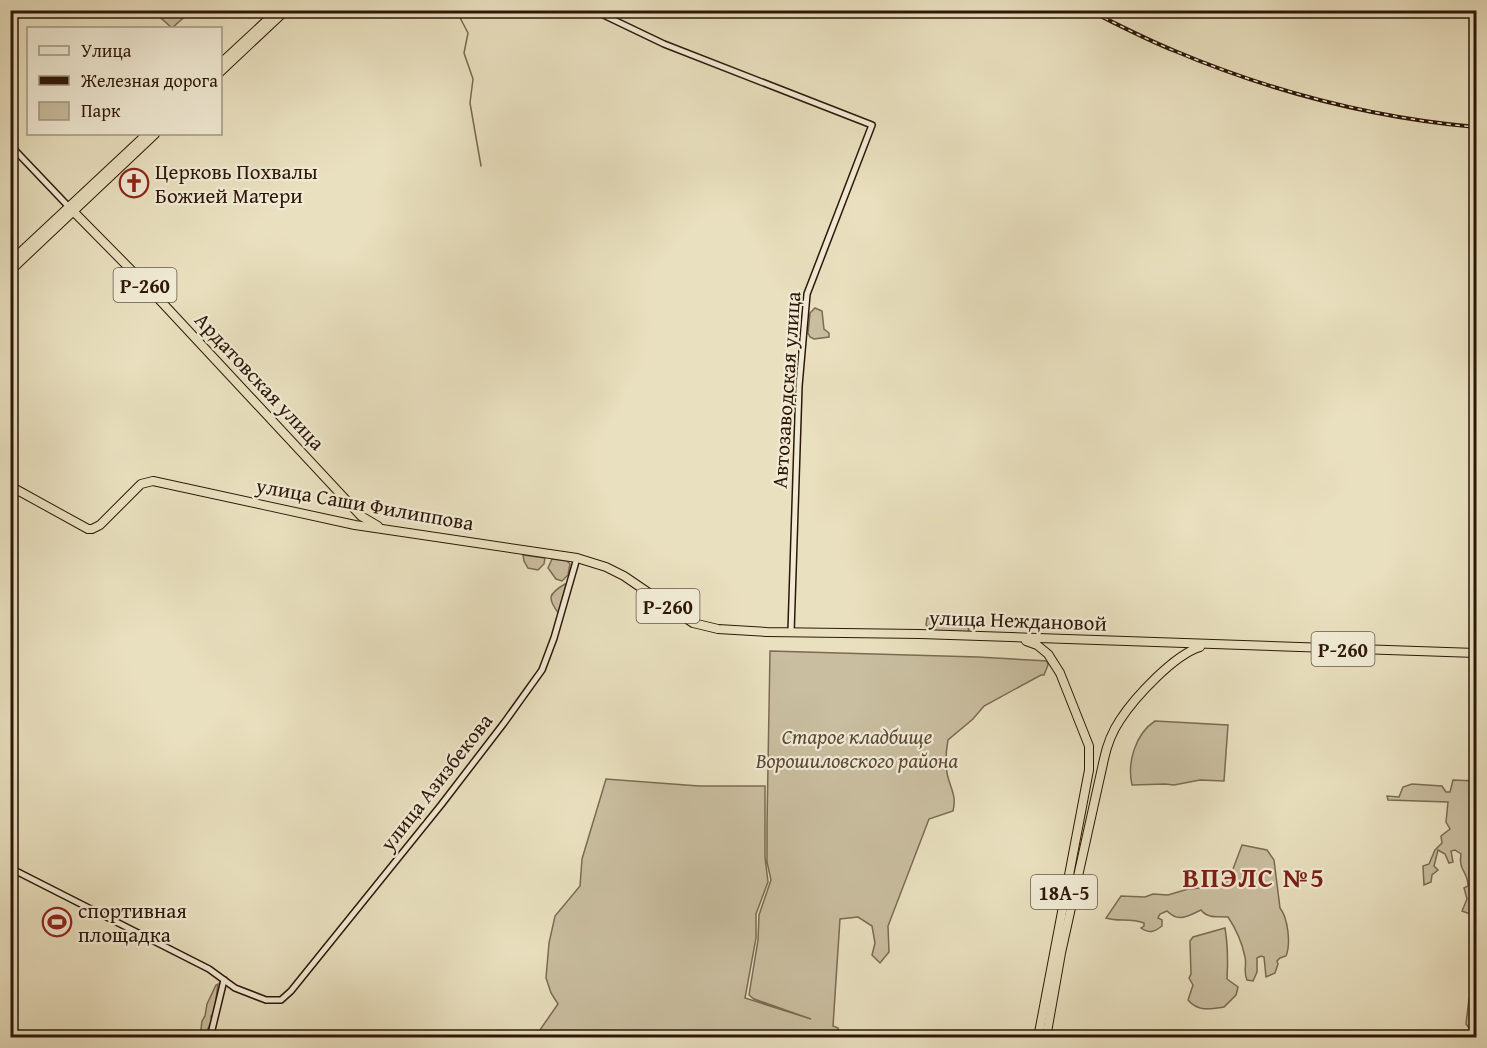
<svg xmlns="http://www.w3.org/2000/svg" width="1487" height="1048" viewBox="0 0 1487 1048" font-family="'Gentium Book Plus',serif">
<rect width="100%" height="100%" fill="#e9e0bf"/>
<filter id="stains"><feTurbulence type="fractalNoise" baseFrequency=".00333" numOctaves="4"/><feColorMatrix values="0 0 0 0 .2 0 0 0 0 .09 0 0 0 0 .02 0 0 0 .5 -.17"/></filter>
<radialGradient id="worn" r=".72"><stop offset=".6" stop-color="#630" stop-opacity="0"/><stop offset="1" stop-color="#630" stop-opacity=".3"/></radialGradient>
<g fill="#c9bea0" stroke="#7b6a54" stroke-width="1.5">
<polygon points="153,11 191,11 172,28"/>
<polygon points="815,308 822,311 824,329 829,333 829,337 814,339 810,337 808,333 810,313"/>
<polygon points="523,555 545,558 544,564 538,570 528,568 524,561"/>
<polygon points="552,559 567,561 570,564 568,575 562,581 556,579 548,568"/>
<path d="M565,584L567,585L559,614C547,598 548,594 565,584Z"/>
<polygon points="927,618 959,618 965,621 969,630 967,632 934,632 926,625"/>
<path d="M770,651L978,657L1047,661L1048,665L1044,675H1041L984,706L973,719L948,740C946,751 945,762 947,773C950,788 957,795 953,811L929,819L888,926L889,952L880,963L872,955L875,943L872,926L858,917L840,919L833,1026L838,1028L840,1037H535L558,1004L551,993L546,978L549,943L555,916L580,886L582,859L606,779L699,786H765V857L768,882L756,914V938L745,998L811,1019L754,999L749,995L758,940L759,915L771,880L767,862V824Z"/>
<path d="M1155,721L1228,725L1224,781L1200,780L1174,785L1165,784L1132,785C1127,763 1135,734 1155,721Z"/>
<path d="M1453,780L1476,781V876L1475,879L1476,882V905L1473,902L1470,914L1462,911L1467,899L1464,888L1468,886C1468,871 1458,871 1461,854L1455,850L1451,851L1453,862L1449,863L1445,854L1438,850L1434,866L1438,870L1432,875L1431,882L1424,885L1423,866L1429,864L1435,850L1442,843L1441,836L1450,829L1446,822L1448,802L1388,800L1387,796L1399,797L1403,787L1412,784L1442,786L1446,792H1450Z"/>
<path d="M1242,845L1267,850L1274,860L1280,908C1288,918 1291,944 1286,956L1280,958L1277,961L1278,964L1275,973L1266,977L1264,957L1261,956L1257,958V972L1253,981L1247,980C1243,972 1247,965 1245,957C1242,942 1236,929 1228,917C1218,916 1208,919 1201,910C1188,916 1179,923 1167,911L1160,914L1158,918L1162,920V926C1154,932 1150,934 1141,928L1144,926V923C1130,918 1118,922 1106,918L1121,896L1145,897L1153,894L1168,895L1188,889L1224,886L1230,877Z"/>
<path d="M1225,928C1228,945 1228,962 1227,979L1238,987L1236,995L1224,1007C1211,1009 1198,1012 1188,1000L1193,985L1189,978L1191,974L1190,941L1193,937Z"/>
<polygon points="218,984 214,1014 211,1016 212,1020 204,1037 200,1037 202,1021 205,1016 207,1004 216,985"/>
<polygon points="1469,999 1476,1002 1476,1031 1470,1029 1466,1024"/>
</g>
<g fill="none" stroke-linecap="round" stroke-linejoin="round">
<polyline stroke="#776751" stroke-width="1.5" points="456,10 468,33 464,53 473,79 470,103 481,166"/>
<g stroke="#2d1708" stroke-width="8">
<g id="secondary">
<polyline points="593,10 664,44 872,125 807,294 799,386 791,632"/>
<polyline points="10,145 69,207"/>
<polyline points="10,868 209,969 235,988 266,1000 281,1000 291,991 441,805 504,723 542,670 554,638 577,558"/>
<polyline points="210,1038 224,980"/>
</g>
</g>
<g stroke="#2d1708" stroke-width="10">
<g id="highway">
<polyline points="220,64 278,10"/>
<polyline points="220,72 286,10"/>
<polyline points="69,207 142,281 361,516 378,526"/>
<polyline points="10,262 147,134"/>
<polyline points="10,271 155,134"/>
<polyline points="10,486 88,529 92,529 100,525 141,484 153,481 355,525 577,558 606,567 624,576 693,623 718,629 767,632 920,634 1476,653"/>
<polyline points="1026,641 1037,645 1048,654 1060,673 1089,746 1089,770 1038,1038"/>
<path d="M1046,1038L1061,953L1104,759C1107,745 1112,732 1120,720C1135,697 1174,655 1200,647"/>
</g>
</g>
<use href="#secondary" stroke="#f1ebd5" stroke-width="5"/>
<use href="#highway" stroke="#e9e0bf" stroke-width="8"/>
<polyline stroke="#2d1708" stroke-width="1.5" points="237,10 241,10"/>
<g stroke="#2d1708" stroke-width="4">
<path id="rail" d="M1088,10C1117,24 1145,39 1175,51C1270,91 1374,118 1476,127"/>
</g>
<use href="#rail" stroke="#f1ebd5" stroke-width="1.5" stroke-dasharray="4.5" stroke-linecap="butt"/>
</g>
<defs>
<g id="church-ring" transform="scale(1.5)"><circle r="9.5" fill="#f1ebd5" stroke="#8f2418" stroke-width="1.5"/><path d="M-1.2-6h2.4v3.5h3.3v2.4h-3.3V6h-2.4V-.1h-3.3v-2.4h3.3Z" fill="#8f2418"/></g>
<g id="stadium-ring" transform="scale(1.5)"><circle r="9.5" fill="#f1ebd5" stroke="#8f2418" stroke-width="1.5"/><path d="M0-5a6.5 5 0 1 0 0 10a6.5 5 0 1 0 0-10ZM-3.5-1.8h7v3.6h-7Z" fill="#8f2418"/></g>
</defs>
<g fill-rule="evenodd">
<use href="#church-ring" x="134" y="183"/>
<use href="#stadium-ring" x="57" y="922"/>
</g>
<g text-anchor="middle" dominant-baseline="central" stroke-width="4.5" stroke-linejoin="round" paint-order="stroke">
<g fill="#f1ebd5" stroke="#685746" stroke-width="1.5">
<rect x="113.5" y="268" width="63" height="34" rx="4.5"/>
<rect x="636.5" y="589" width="63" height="34" rx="4.5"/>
<rect x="1311.5" y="632" width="63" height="34" rx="4.5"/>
<rect x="1031" y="875" width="66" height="34" rx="4.5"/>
</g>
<g font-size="20" font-weight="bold" fill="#2d1708">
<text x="145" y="285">Р-260</text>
<text x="668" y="606">Р-260</text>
<text x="1343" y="649">Р-260</text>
<text x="1064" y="892">18А-5</text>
</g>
<g font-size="21" fill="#2d1708" stroke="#f1ebd5" text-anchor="start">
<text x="155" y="171">Церковь Похвалы<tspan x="155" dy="24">Божией Матери</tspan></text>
<text x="78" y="910">спортивная<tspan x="78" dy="24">площадка</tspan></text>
</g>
<g font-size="21" fill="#2d1708" stroke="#f1ebd5">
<text transform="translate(260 381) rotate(47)">Ардатовская улица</text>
<text transform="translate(786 390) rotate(-86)">Автозаводская улица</text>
<text transform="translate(365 504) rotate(10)">улица Саши Филиппова</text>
<text transform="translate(1018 620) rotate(2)">улица Неждановой</text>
<text transform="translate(436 782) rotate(-52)">улица Азизбекова</text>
</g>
<g font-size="21" font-style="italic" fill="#5c4936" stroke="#f1ebd5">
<text x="857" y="736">Старое кладбище<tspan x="857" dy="24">Ворошиловского района</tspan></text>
</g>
<g font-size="27" font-weight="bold" letter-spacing="1.5" fill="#7a1f14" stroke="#f1ebd5">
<text x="1254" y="877">ВПЭЛС №5</text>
</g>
</g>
<rect width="1487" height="1048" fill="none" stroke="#e9e0bf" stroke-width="36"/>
<rect x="12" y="12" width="1463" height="1024" fill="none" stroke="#2d1708" stroke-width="3"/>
<rect x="18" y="18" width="1451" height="1012" fill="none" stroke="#2d1708" stroke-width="1.5"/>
<rect x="27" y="27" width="195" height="108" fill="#f1ebd5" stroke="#a39683" stroke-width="1.5"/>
<rect x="39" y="46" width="30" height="9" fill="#f1ebd5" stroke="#a39683" stroke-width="1.5"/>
<text x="81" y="57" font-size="18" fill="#2d1708">Улица</text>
<rect x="39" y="76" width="30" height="9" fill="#2d1708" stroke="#a39683" stroke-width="1.5"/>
<text x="81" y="87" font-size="18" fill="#2d1708">Железная дорога</text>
<rect x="39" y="102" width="30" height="18" fill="#c9bea0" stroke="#a39683" stroke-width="1.5"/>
<text x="81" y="117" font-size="18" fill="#2d1708">Парк</text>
<rect width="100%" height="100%" filter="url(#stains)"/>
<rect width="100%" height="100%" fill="url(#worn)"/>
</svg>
